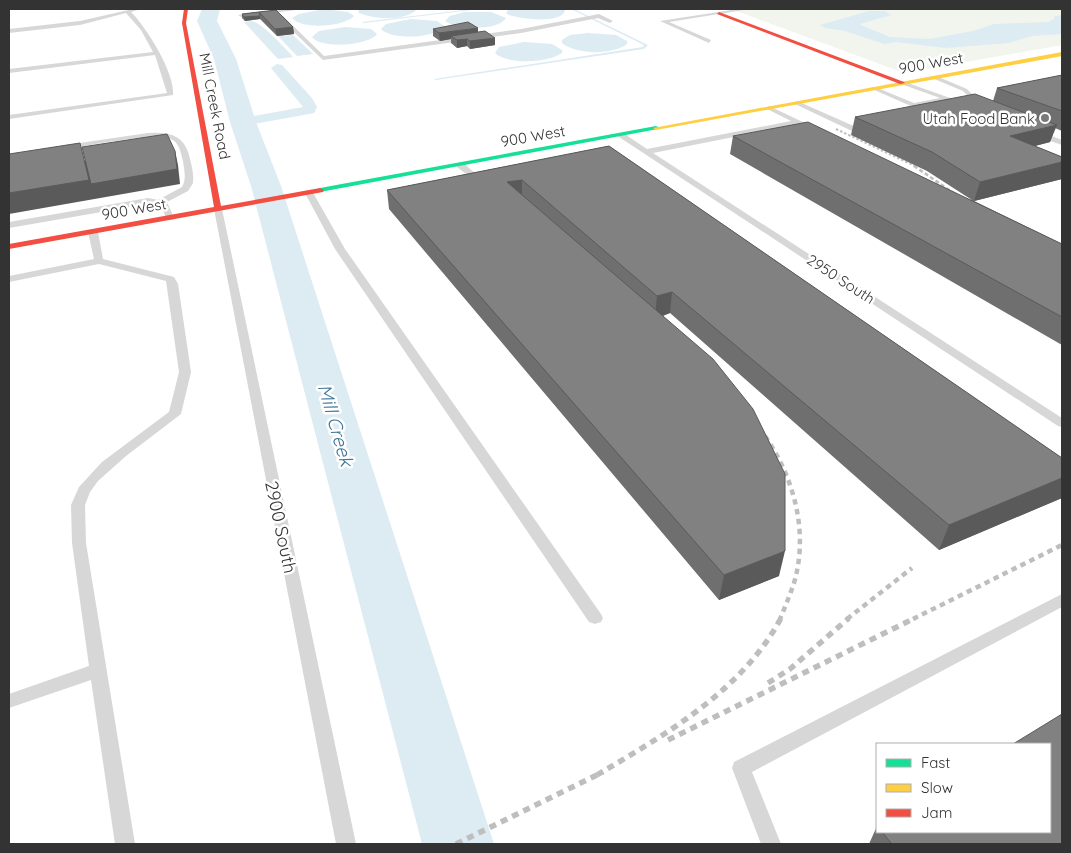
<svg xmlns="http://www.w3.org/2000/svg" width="1071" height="853" viewBox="0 0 1071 853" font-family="Quicksand,sans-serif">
<rect width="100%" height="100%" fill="#fff"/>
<polygon fill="#f1f5ed" points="750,9 1062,9 1062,45 904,73 736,11"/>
<g fill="#ddebf3">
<path d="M324,9L348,12L354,16C344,27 301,30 292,18L299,14Z"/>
<path d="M358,9H417C406,22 373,19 359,13Z"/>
<path d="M509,9H563L565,11C560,24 521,19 509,15L506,13Z"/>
<polygon points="869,11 885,11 891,15 860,24 861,25 890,37 929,39 973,31 994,24 1048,22 1054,19 1055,16 1062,15 1062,34 1032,36 1009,43 945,48 896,42 884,44 845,31 825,28 820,25"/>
<path d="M464,12H491L506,18C499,31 456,30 445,21L450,16Z"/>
<path d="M411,19L437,21L444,26C436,39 390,40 381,29L386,24Z"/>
<path d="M252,21C263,24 284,47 293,57L278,59L244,22Z"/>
<path d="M345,27L371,29L377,34C368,46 320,49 312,37L319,31Z"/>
<path d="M588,33L616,35L627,41V44C613,55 576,55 562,43V40L570,35Z"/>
<polygon points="293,35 313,54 297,56 278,36"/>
<path d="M524,42L552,44L562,50V53C548,63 508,65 495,53L499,47Z"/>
</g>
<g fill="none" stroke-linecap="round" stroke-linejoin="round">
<g fill="#ddebf3" fill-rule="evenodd">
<polygon points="472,9 480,9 364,23 362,22"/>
<polygon points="571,9 574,9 648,45 644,49 436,80 434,79 643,47 644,45"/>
</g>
<polygon fill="#ddebf3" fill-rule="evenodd" points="277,64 282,65 312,98 317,107 314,113 309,114 243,126 238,125 236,122 238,119 303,107 271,68"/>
<polygon fill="#ddebf3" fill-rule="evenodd" points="202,9 220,9 217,21 236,59 256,122 281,186 494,844 422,844 251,186 230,122 214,59 197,21"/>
<g fill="#d7d7d7" fill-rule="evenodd">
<path d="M133,9H141L131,12C147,28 175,73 173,95L9,119V115L167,93L155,55L9,73V69L153,52L141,30L126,13L80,25L9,33V29L80,21Z"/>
<polygon points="288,9 304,9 241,17 238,15"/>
<polygon points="738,9 750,9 669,22 711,40 709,43 660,21"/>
<polygon points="599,14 613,21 610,23 598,18 521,33 323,60 278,17 283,16 324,56 521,29"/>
<polygon points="932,76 936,76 967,89 977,99 986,103 983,105 973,101 963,91 932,78"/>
<polygon points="901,82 905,82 967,104 964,106 948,101 913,107 870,88 875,87 914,103 940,98 901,84"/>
<polygon points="797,101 856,127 868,125 872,127 852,131 795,104 794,103"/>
<polygon points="769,106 805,123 653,153 1062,418 1062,427 1058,426 616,135 623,133 647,149 791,121 767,109 766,108"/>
<polygon points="1033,131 1039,131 1062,140 1062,145 1033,135"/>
<path d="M148,133C170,132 185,135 190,159C192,167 194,175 193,183L188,191L167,202L174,218L173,220H167L161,206L148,204L9,228V222L148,198L158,200L182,187C187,179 184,170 183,161C181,154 180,145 173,140C159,131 86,146 66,149L62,147L66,145Z"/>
<path d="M457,163H463L476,174L490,177C479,185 466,174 457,167Z"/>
<polygon points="306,191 312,191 345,249 601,614 603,618 601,622 595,624 589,622 335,249 305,193"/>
<polygon points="218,206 222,209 356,844 336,844 214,209"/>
<polygon points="93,229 98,232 103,259 174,277 178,284 191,372 181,414 126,456 98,481 90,492 85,505 86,543 135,844 115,844 91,680 9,708 9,694 89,666 72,543 71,505 79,487 102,462 169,412 179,372 166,281 99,264 9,282 9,276 94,259 88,232"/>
<polygon points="1062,594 1062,607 752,772 781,844 761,844 732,768 734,762"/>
</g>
<polygon fill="#16e098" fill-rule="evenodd" points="656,126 658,127 658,129 320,192 316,190 320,188"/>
<polygon fill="#ffcf43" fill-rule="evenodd" points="1062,52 1062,56 656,130 653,128"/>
<g fill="#f24e42" fill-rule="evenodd">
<polygon points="184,9 188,9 186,23 221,206 320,188 324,190 323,192 9,249 9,244 214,207 182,23"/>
<polygon points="719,12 904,82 905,83 900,84 717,14"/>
</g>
<polyline stroke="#bebebe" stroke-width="2" stroke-dasharray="2.5 2" stroke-linecap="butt" points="836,129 917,167"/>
<polyline stroke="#bebebe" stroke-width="2.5" stroke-dasharray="4 2.5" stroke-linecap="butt" points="914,166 964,200"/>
<g stroke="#bebebe" stroke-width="4.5" stroke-dasharray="5.5 4.5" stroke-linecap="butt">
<path d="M765,436C794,478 809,532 794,583C790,595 785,607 780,619"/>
<polyline points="847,619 912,568"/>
<polyline points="913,619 1062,545"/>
</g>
<g stroke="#bebebe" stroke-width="5.5" stroke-dasharray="7 5.5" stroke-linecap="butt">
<polyline points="768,683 790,669 849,618"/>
<polyline points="668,740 915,618"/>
<path d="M597,775C666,734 742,691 781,618"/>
<polyline points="456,844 603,772"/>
</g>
</g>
<g fill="#6f6f6f">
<polygon points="276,10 293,27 294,34 277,36 260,19 245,21 242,18 242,14"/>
<polygon points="433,29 478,32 495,45 470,49 467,46 457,48 451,43 451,39 440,41 433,36"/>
<polygon points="1062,75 1062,131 1055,128 1050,142 1035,146 1062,157 1062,179 974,201 1062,244 1062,345 730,154 733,136 972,200 927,171 851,135 855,117 993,101 997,88"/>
<polygon points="609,146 1062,458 1062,498 939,550 670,313 663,316 779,576 719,600 389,209 387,190"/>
<polygon points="877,826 877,832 1050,832 1062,844 869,844"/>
</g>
<g fill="#5a5a5a">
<polygon points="260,16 260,19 245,21 244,17"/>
<polygon points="293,27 294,34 277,36 275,29"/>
<polygon points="478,28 478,35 451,36 451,39 440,41 439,33"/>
<polygon points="495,38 495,45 470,49 470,41"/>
<polygon points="467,39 467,46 457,48 457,40"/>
<polygon points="1057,125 1050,142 1004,154 1010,136"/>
<polygon points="175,151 178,165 180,184 9,214 9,193 86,161"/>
<polygon points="1062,162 1062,179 974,201 980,182"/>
<polygon points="522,180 522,199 507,182"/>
<polygon points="672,292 670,313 655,318 657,296"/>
<polygon points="1062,478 1062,498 939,550 949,525"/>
<polygon points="785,551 779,576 719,600 724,575"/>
</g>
<g fill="#818181" stroke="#5a5a5a">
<polygon points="276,10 293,27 275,29 259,12"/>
<polygon points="259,12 260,16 244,17 242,14"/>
<polygon points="468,22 478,28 439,33 433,29"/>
<polygon points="485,31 495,38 470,41 467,39 457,40 451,36"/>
<polygon points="1062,75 1062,111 997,88"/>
<polygon points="975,94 1057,125 1010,136 1062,157 1062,162 980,182 932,152 855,117"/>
<polygon points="808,122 1062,244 1062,317 733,136"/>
<polygon points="167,134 175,151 177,169 91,184 82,147"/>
<polygon points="80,143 89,180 9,193 9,154"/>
<polygon points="609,146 1062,458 1062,478 949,525 672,292 657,296 522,180 507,182 713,359 753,409 785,474 785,551 724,575 387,190"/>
<polygon points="1062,714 1062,844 892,844 882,832 1050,832 1050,744 1013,744"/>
</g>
<circle fill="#7a7a7a" stroke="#fff" stroke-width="2" cx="1045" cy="118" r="5"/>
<g text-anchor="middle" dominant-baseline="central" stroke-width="5" stroke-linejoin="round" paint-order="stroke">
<g font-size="15" fill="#333" stroke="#fff">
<text transform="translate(931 63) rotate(-10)">900 West</text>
<text transform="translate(215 106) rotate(79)">Mill Creek Road</text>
<text transform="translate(533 136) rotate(-10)">900 West</text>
<text transform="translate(134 209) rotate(-10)">900 West</text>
<text transform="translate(841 279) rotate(33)">2950 South</text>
</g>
<g font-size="15" fill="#333" stroke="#fff" text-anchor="end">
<text x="1035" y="118">Utah Food Bank</text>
</g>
<g font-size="18" fill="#333" stroke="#fff">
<text transform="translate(281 527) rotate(78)">2900 South</text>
</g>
<g font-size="19" font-style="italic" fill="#3f7597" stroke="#fff">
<text transform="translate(336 425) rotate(74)">Mill Creek</text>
</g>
</g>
<rect width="1071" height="853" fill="none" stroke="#333333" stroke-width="20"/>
<rect x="876" y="743" width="175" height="90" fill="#ffffff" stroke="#adadad"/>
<rect x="886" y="759" width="25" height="8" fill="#16e098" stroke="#adadad"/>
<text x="921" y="768" font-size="15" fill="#333333">Fast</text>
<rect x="886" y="784" width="25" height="8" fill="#ffcf43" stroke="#adadad"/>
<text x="921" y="793" font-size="15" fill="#333333">Slow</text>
<rect x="886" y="809" width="25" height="8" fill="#f24e42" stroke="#adadad"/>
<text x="921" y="818" font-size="15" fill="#333333">Jam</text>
</svg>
